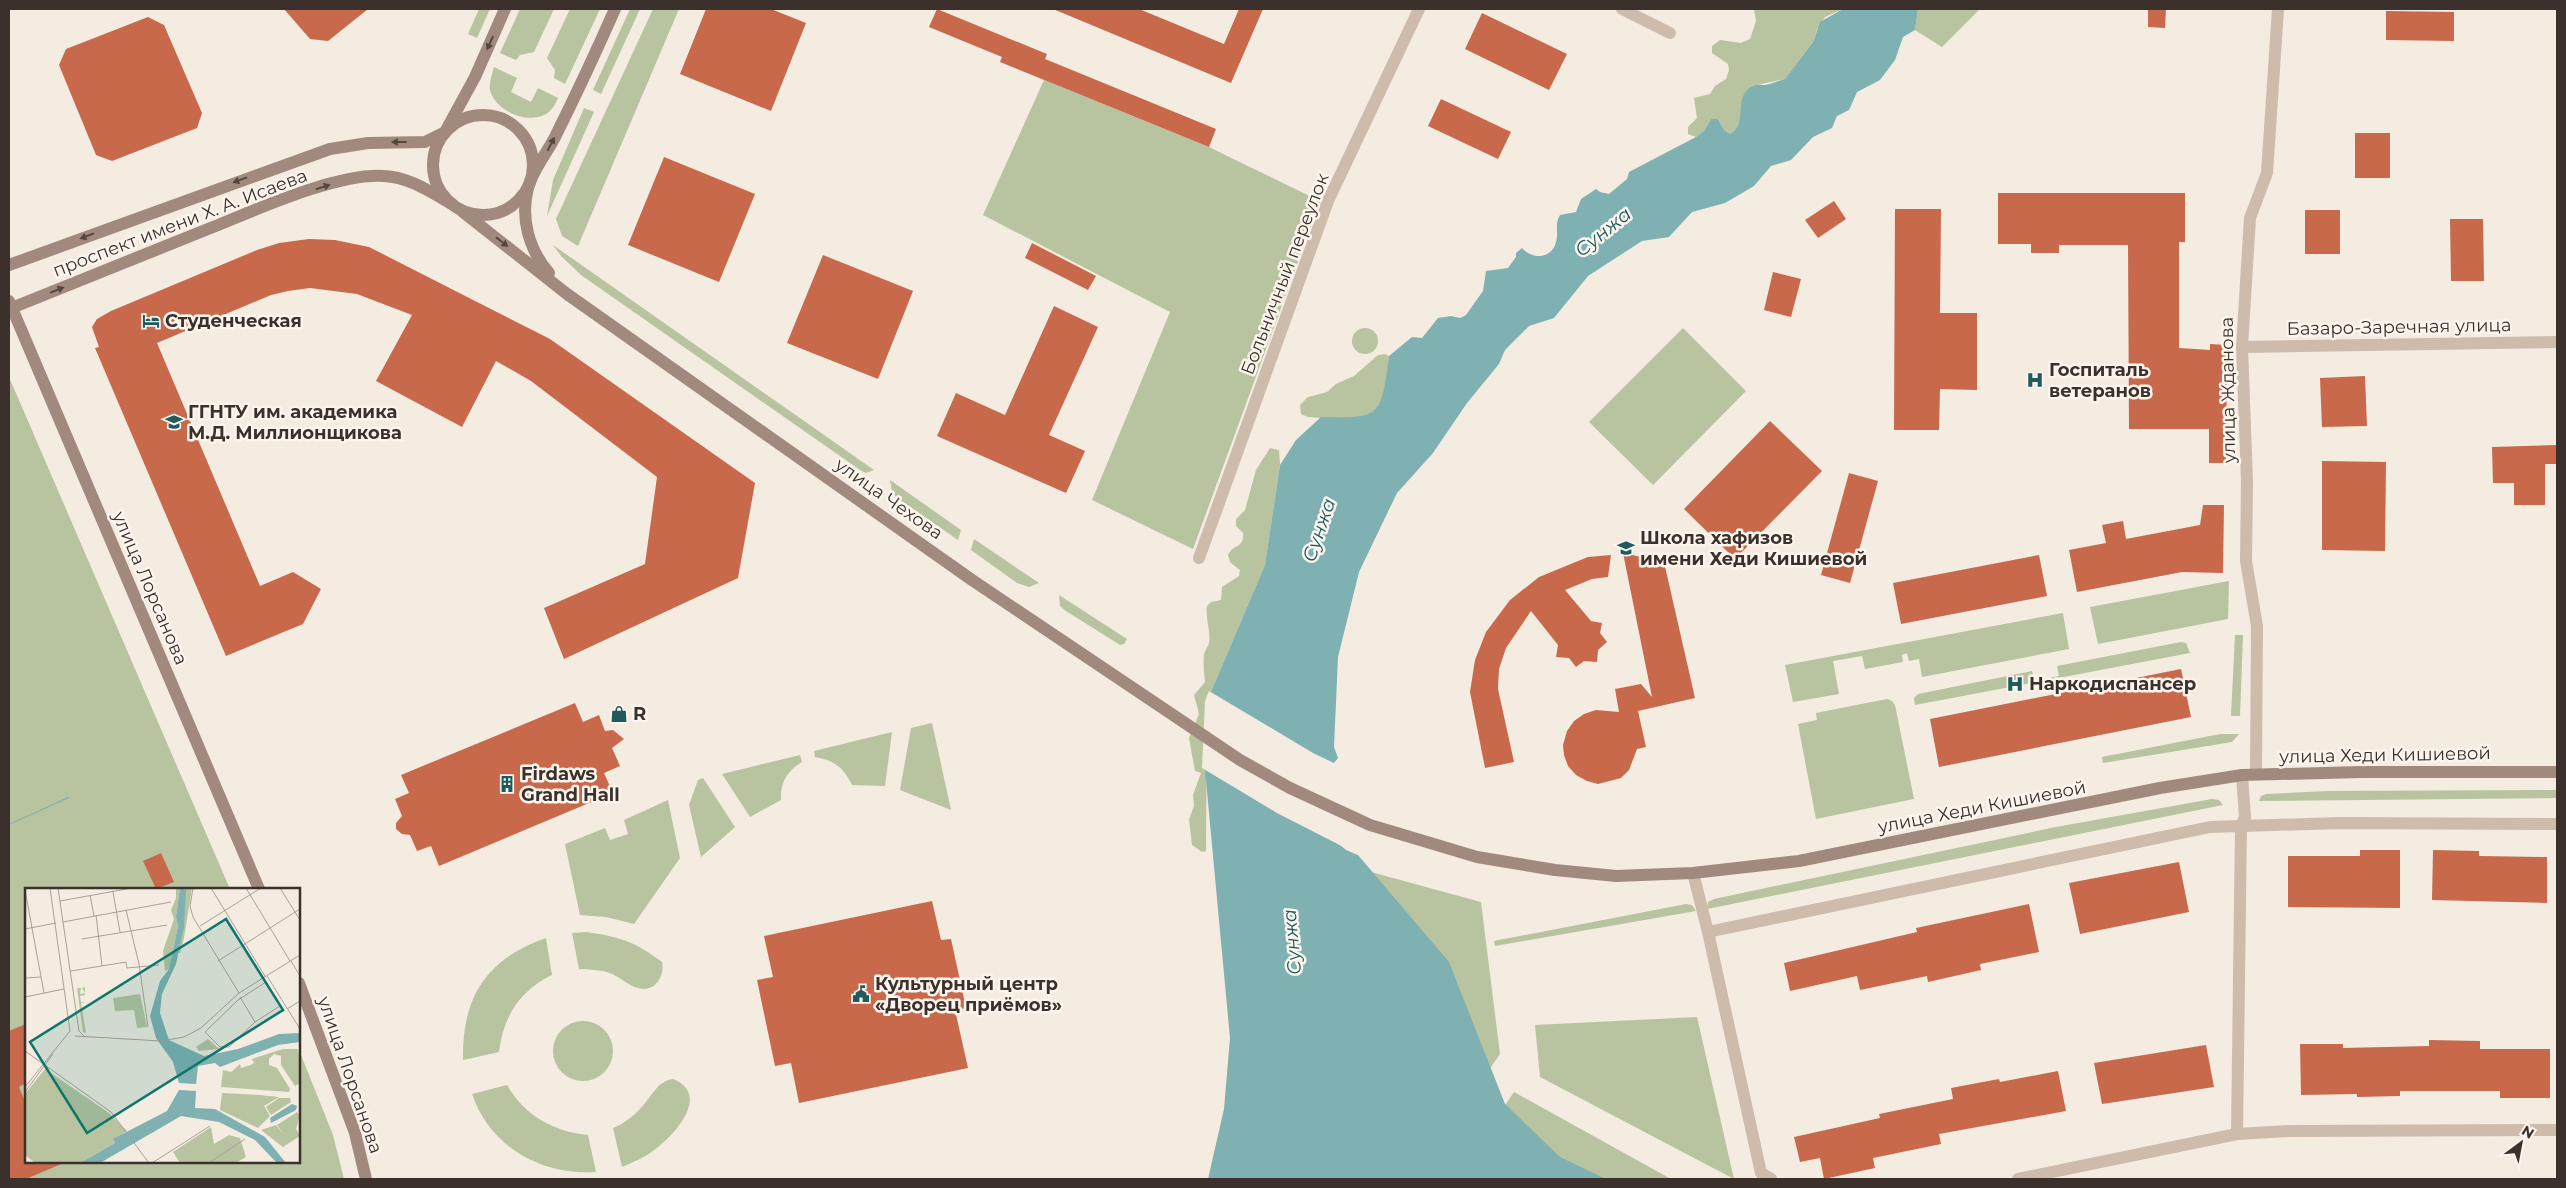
<svg xmlns="http://www.w3.org/2000/svg" width="2566" height="1188" viewBox="0 0 2566 1188" font-family="Montserrat,sans-serif">
<rect width="100%" height="100%" fill="#f4ebe1"/>
<g fill="#b8c4a0">
<polygon points="479,9 490,9 477,38 468,34"/>
<polygon points="520,9 554,9 534,52 520,55 516,60 500,53"/>
<polygon points="570,9 600,9 565,84 554,78 555,70 547,58"/>
<polygon points="630,9 640,9 601,94 593,90"/>
<polygon points="653,9 679,9 578,246 562,236 556,219"/>
<polygon points="1754,9 1843,9 1825,17 1817,29 1813,42 1785,79 1753,86 1736,131 1730,134 1724,130 1718,119 1711,119 1704,131 1696,137 1688,134 1688,127 1697,118 1694,98 1710,94 1715,86 1726,79 1729,70 1728,64 1712,53 1712,46 1720,40 1741,43 1750,39 1756,21"/>
<polygon points="1918,9 1980,9 1942,47 1915,30"/>
<path d="M494,67L517,78L511,92L531,102L538,88L558,98C555,105 551,112 544,115C525,124 495,110 490,90C489,82 492,75 494,67Z"/>
<polygon points="1044,80 1209,147 1320,201 1193,549 1092,500 1170,312 983,215"/>
<polygon points="584,108 594,112 547,216 553,180"/>
<polygon points="553,245 874,470 866,473 860,470 581,275 561,256"/>
<circle cx="1365" cy="341" r="13"/>
<polygon points="1683,328 1746,391 1653,485 1589,422"/>
<path d="M1385,354L1389,356C1387,369 1388,387 1383,399C1370,427 1332,418 1308,417L1301,414L1300,405L1308,397L1327,392L1336,384L1354,376L1378,355Z"/>
<polygon points="9,377 230,889 26,889 26,1162 299,1162 299,1050 333,1135 344,1179 9,1179"/>
<path d="M1270,448L1279,450L1280,465L1265,565L1207,701L1206,851L1202,852L1192,845L1189,819L1194,806L1193,795L1201,773L1195,771L1189,738L1199,714L1194,695L1205,682C1204,672 1203,664 1204,654C1205,650 1208,647 1209,643C1211,631 1205,618 1207,606L1211,602L1221,600L1222,587L1239,576L1240,570L1230,562L1228,555C1233,544 1245,548 1243,533L1236,526V519L1245,510L1256,470Z"/>
<polygon points="890,480 961,530 958,540 896,497 892,491"/>
<polygon points="974,539 1039,583 1029,587 1017,583 971,550"/>
<polygon points="2229,581 2228,619 2098,644 2090,607"/>
<polygon points="1059,595 1127,639 1124,644 1120,645 1066,611 1060,606"/>
<polygon points="2063,613 2069,649 1922,677 1919,659 1909,661 1907,653 1902,655 1903,662 1865,669 1862,656 1833,661 1839,694 1793,702 1785,665"/>
<polygon points="2235,635 2243,635 2240,716 2231,716"/>
<polygon points="2181,642 2186,643 2190,653 1915,705 1914,698 1918,694 2032,671 2035,681 2059,676 2057,666"/>
<polygon points="1887,699 1892,701 1895,705 1914,799 1816,819 1798,724 1817,720 1816,713"/>
<polygon points="932,723 951,810 900,790 911,728"/>
<path d="M892,732L885,786L852,785C844,768 834,760 815,757L814,751Z"/>
<polygon points="2220,734 2239,734 2232,742 2103,763 2102,757"/>
<path d="M800,755L802,762C787,771 780,783 781,800L750,817L722,774Z"/>
<polygon points="703,778 735,827 701,857 689,805 698,780"/>
<polygon points="2557,790 2557,798 2259,801 2261,796 2266,794 2328,791"/>
<polygon points="2212,799 2219,800 2223,805 1707,909 1708,902 1714,899 2056,827"/>
<polygon points="668,800 680,858 634,924 606,917 580,915 565,844 605,828 610,840 628,834 624,820"/>
<polygon points="1349,866 1481,902 1500,1054 1414,1179 1328,1179"/>
<polygon points="1686,904 1692,905 1696,911 1495,946 1494,941"/>
<path d="M586,932C620,937 634,941 662,962C665,976 655,993 638,988C629,986 620,977 610,973C600,970 590,969 579,969L572,933Z"/>
<path d="M546,938L552,975C520,990 503,1017 499,1052L463,1060C462,997 486,959 546,938Z"/>
<polygon points="1697,1017 1734,1179 1540,1077 1535,1025"/>
<circle cx="583" cy="1051" r="30"/>
<path d="M673,1079C712,1095 674,1136 653,1151C644,1158 633,1162 622,1167L613,1128C623,1124 631,1118 639,1110C651,1099 656,1081 673,1079Z"/>
<path d="M507,1085C524,1115 554,1132 588,1135L596,1172C542,1176 490,1147 472,1094Z"/>
<polygon points="1514,1092 1671,1179 1455,1179"/>
</g>
<g fill="#7fb0b2">
<path d="M1843,9H1918L1915,30L1903,37L1895,60L1880,80L1857,92L1849,110L1837,116L1832,128L1813,137L1791,160L1771,166L1754,186L1725,203L1692,212L1669,237L1642,241L1588,276L1554,318L1529,326L1505,350L1499,364L1467,403L1433,453L1397,493L1359,572L1338,657L1334,747L1338,758L1324,775L1323,803L1338,843L1346,850L1358,855L1449,962L1505,1104L1560,1157L1606,1179H1208L1224,1109L1230,1038L1205,770L1207,701L1265,565L1280,465L1296,440L1321,417C1383,419 1381,415 1389,356L1412,337L1422,338L1438,318L1451,316L1460,318L1466,315L1483,291L1486,271L1508,268L1516,257V253L1522,248C1532,260 1552,259 1556,242C1559,232 1554,225 1560,215L1576,212L1581,199L1596,189L1600,192L1609,194L1627,179L1629,172L1696,137L1704,131L1711,119H1718L1724,130L1730,134C1749,125 1732,95 1753,86C1756,84 1762,85 1765,85C1772,84 1778,81 1785,79L1813,42L1820,22Z"/>
<polygon points="68,797 69,798 9,825 9,824"/>
</g>
<polygon fill="#f4ebe1" points="1209,691 1313,753 1336,764 1326,776 1326,803 1328,812 1340,841 1363,857 1277,813 1202,768 1205,701"/>
<g fill="#c8694b">
<polygon points="284,9 368,9 328,41 310,39"/>
<polygon points="706,9 771,9 806,23 771,111 680,74"/>
<polygon points="937,9 1047,54 1045,59 1216,129 1209,147 1000,62 1002,57 929,27"/>
<polygon points="1053,9 1139,9 1224,44 1239,9 1263,9 1231,83"/>
<polygon points="2148,9 2166,9 2165,28 2148,27"/>
<polygon points="2386,11 2454,12 2454,41 2386,40"/>
<polygon points="1482,13 1567,54 1549,90 1465,49"/>
<polygon points="148,17 164,25 202,113 197,128 112,161 96,155 59,65 66,49"/>
<polygon points="1441,99 1511,132 1498,159 1428,126"/>
<rect x="2355" y="133" width="35" height="45"/>
<polygon points="664,157 755,194 719,282 628,245"/>
<polygon points="1998,193 2185,193 2185,242 2179,242 2179,348 2210,350 2210,344 2227,345 2226,463 2209,463 2209,429 2129,429 2128,245 2059,245 2059,253 2031,253 2031,244 1998,244"/>
<polygon points="1834,201 1846,219 1818,238 1805,220"/>
<polygon points="1895,209 1941,209 1940,313 1977,313 1977,390 1940,389 1939,430 1894,430"/>
<rect x="2305" y="210" width="35" height="44"/>
<polygon points="2450,219 2483,219 2484,281 2451,281"/>
<polygon points="309,239 335,240 369,247 550,339 755,483 738,578 564,659 544,608 645,564 657,477 531,381 496,361 462,427 376,381 412,315 357,294 310,288 288,291 271,295 157,343 260,586 293,572 321,589 303,624 226,656 95,348 99,347 92,327 97,319 111,311 257,250 279,243"/>
<polygon points="1032,243 1096,276 1088,290 1025,258"/>
<polygon points="823,255 913,291 878,379 787,343"/>
<polygon points="1773,272 1801,279 1791,317 1764,310"/>
<polygon points="1054,306 1098,327 1049,435 1085,451 1066,493 937,436 956,393 1005,415"/>
<polygon points="2365,376 2367,426 2322,427 2320,378"/>
<polygon points="1770,421 1822,471 1735,559 1684,509"/>
<polygon points="2557,445 2557,464 2545,464 2545,505 2514,505 2514,483 2493,483 2492,447"/>
<polygon points="2322,461 2386,462 2385,551 2322,550"/>
<polygon points="1849,473 1878,481 1850,583 1821,575"/>
<polygon points="2203,505 2224,505 2223,573 2182,572 2077,592 2069,550 2106,543 2102,525 2123,521 2126,539 2200,525"/>
<polygon points="1623,553 1664,562 1695,698 1638,711 1646,747 1637,749 1629,770 1621,778 1598,784 1587,781 1576,775 1568,766 1564,755 1563,745 1567,731 1574,721 1584,714 1596,710 1619,712 1615,689 1641,684 1652,697"/>
<polygon points="1611,555 1608,577 1592,579 1565,590 1591,621 1602,623 1600,633 1607,642 1598,650 1597,662 1584,661 1576,667 1569,658 1556,657 1558,645 1531,611 1506,648 1499,669 1498,689 1514,762 1485,768 1470,692 1475,660 1486,632 1510,600 1539,577 1588,557"/>
<polygon points="2039,555 2047,596 1901,624 1893,583"/>
<polygon points="2181,669 2191,717 1939,767 1930,719"/>
<polygon points="575,703 583,722 599,715 605,731 613,730 624,739 612,748 620,766 604,773 613,793 439,866 431,846 417,851 410,835 402,834 396,829 396,823 402,816 395,799 409,793 401,775"/>
<polygon points="2360,850 2400,850 2400,908 2288,907 2288,856 2360,856"/>
<polygon points="2433,850 2479,851 2479,856 2547,857 2547,903 2432,900"/>
<polygon points="161,853 174,882 156,889 143,861"/>
<polygon points="2179,862 2189,912 2080,934 2069,883"/>
<polygon points="932,901 941,940 951,939 966,1008 955,1010 968,1068 799,1103 791,1063 775,1066 757,980 773,977 764,936"/>
<polygon points="2029,904 2039,952 1980,964 1981,970 1928,982 1927,976 1860,990 1857,976 1790,991 1784,963 1917,932 1916,928"/>
<polygon points="26,1024 26,1083 19,1087 26,1104 26,1162 66,1162 26,1179 9,1179 9,1031"/>
<polygon points="2429,1040 2480,1041 2480,1049 2550,1049 2550,1098 2500,1098 2500,1091 2400,1091 2400,1096 2357,1097 2357,1094 2301,1095 2300,1044 2343,1044 2343,1048 2429,1046"/>
<polygon points="2206,1045 2214,1087 2102,1104 2094,1063"/>
<polygon points="2058,1071 2066,1111 1939,1134 1941,1144 1873,1158 1875,1168 1824,1179 1820,1158 1800,1162 1794,1137 1880,1118 1879,1114 1953,1099 1951,1088 1999,1079 2000,1082"/>
</g>
<g fill="none" stroke-linecap="round" stroke-linejoin="round">
<g stroke="#cdbbac" stroke-width="12">
<polyline points="1622,9 1670,33"/>
<polyline points="2242,347 2557,342"/>
<polyline points="1199,558 1328,201 1419,9"/>
<polyline points="2256,774 2257,626 2246,561 2247,481 2242,347 2250,218 2267,173 2278,9"/>
<polyline points="1693,873 1708,932"/>
<polyline points="2237,1134 2241,826 2245,817 2242,775"/>
<polyline points="1771,1179 1761,1173 1708,932 2210,827 2341,823 2557,824"/>
<polyline points="2018,1179 2237,1134 2289,1131 2557,1130"/>
</g>
<g stroke="#a18a7d" stroke-width="12">
<circle cx="483" cy="165" r="50"/>
<polyline points="463,212 567,294 972,580 1240,760 1290,788 1370,825 1477,857 1555,870 1616,876 1693,873 1799,861 2160,788 2242,775 2362,772 2557,772"/>
<polyline points="9,265 330,149 368,143 425,142 445,132 475,77 505,9"/>
<path d="M549,273C529,250 520,218 528,188C532,171 547,153 555,137C576,95 596,52 615,9"/>
<polyline points="9,301 259,889"/>
<path d="M9,309C77,282 145,254 213,227C258,209 337,173 384,176C408,177 429,191 450,203"/>
<polyline points="299,983 355,1133 366,1179"/>
</g>
</g>
<defs><path id="oneway-solid" d="M-6-.8H1V-3.2L6.5 0L1 3.2V.8H-6Z" transform="scale(1.25)"/></defs>
<g fill="#544640">
<use href="#oneway-solid" transform="translate(490 43) rotate(114)"/>
<use href="#oneway-solid" transform="translate(399 142) rotate(-180)"/>
<use href="#oneway-solid" transform="translate(551 144) rotate(-63)"/>
<use href="#oneway-solid" transform="translate(240 180) rotate(160)"/>
<use href="#oneway-solid" transform="translate(323 187) rotate(-17)"/>
<use href="#oneway-solid" transform="translate(87 236) rotate(159)"/>
<use href="#oneway-solid" transform="translate(502 242) rotate(38)"/>
<use href="#oneway-solid" transform="translate(57 290) rotate(-22)"/>
</g>
<defs>
<g id="hotel-bare" transform="scale(1.35)"><path d="M-6-4.5h1.5V1H6V5H4.5V3h-9V5H-6ZM-4 0a1.8 1.8 0 1 1 3.6 0ZM.5 0V-2.5h3Q6-2.5 6 0Z" fill="#1f5a5e" stroke="#fbf5ee" stroke-width="2.5" paint-order="stroke"/></g>
<g id="hospital-bare" transform="scale(1.35)"><path d="M-5-5h3v3.5h4V-5h3V5h-3V1.5h-4V5h-3Z" fill="#1f5a5e" stroke="#fbf5ee" stroke-width="2.5" paint-order="stroke"/></g>
<g id="university-bare" transform="scale(1.35)"><path d="M0-5L7-2L0 1L-7-2ZM-4 1L0 2.5L4 1V4Q0 6-4 4Z" fill="#1f5a5e" stroke="#fbf5ee" stroke-width="2.5" paint-order="stroke"/></g>
<g id="shop-bare" transform="scale(1.35)"><path d="M-5-2.5h2.3a2.7 3.5 0 0 1 5.4 0H5L5.5 6h-11ZM-1.5-2.5h3a1.5 2.3 0 0 0-3 0Z" fill="#1f5a5e" stroke="#fbf5ee" stroke-width="2.5" paint-order="stroke"/></g>
<g id="building-bare" transform="scale(1.35)"><path d="M-4-6H4V6H1V3H-1V6H-4ZM-2.5-4.3h1.7v1.8h-1.7ZM.8-4.3h1.7v1.8H.8ZM-2.5-1h1.7V.8h-1.7ZM.8-1h1.7V.8H.8Z" fill="#1f5a5e" stroke="#fbf5ee" stroke-width="2.5" paint-order="stroke"/></g>
<g id="civic-bare" transform="scale(1.35)"><path d="M-.6-6.5H3V-4.5H.6V-3L4-1V1h2V6H-6V1h2V-1L-.6-3ZM-1.2 2.5V6h2.4V2.5Z" fill="#1f5a5e" stroke="#fbf5ee" stroke-width="2.5" paint-order="stroke"/></g>
</defs>
<g fill-rule="evenodd">
<use href="#hotel-bare" x="151" y="321"/>
<use href="#hospital-bare" x="2035" y="380"/>
<use href="#university-bare" x="174" y="422"/>
<use href="#university-bare" x="1626" y="548"/>
<use href="#hospital-bare" x="2015" y="684"/>
<use href="#shop-bare" x="619" y="714"/>
<use href="#building-bare" x="507" y="784"/>
<use href="#civic-bare" x="861" y="994"/>
</g>
<g text-anchor="middle" dominant-baseline="central" stroke-width="5" stroke-linejoin="round" paint-order="stroke">
<g font-size="18" fill="#3b302b" stroke="#fbf5ee">
<text transform="translate(180 223) rotate(-21)">проспект имени Х. А. Исаева</text>
<text transform="translate(1285 274) rotate(-69)">Больничный переулок</text>
<text transform="translate(2399 327) rotate(-1)">Базаро-Заречная улица</text>
<text transform="translate(2228 390) rotate(-91)">улица Жданова</text>
<text transform="translate(889 499) rotate(35)">улица Чехова</text>
<text transform="translate(150 588) rotate(67)">улица Лорсанова</text>
<text transform="translate(2385 755) rotate(-1)">улица Хеди Кишиевой</text>
<text transform="translate(1982 807) rotate(-11)">улица Хеди Кишиевой</text>
<text transform="translate(350 1075) rotate(71)">улица Лорсанова</text>
</g>
<g font-size="18" font-weight="bold" fill="#3b302b" stroke="#fbf5ee" text-anchor="start">
<text x="165" y="321">Студенческая</text>
<text x="2049" y="370">Госпиталь<tspan x="2049" dy="21">ветеранов</tspan></text>
<text x="188" y="412">ГГНТУ им. академика<tspan x="188" dy="21">М.Д. Миллионщикова</tspan></text>
<text x="1640" y="538">Школа хафизов<tspan x="1640" dy="21">имени Хеди Кишиевой</tspan></text>
<text x="2029" y="684">Наркодиспансер</text>
<text x="633" y="714">R</text>
<text x="521" y="774">Firdaws<tspan x="521" dy="21">Grand Hall</tspan></text>
<text x="875" y="984">Культурный центр<tspan x="875" dy="21">«Дворец приёмов»</tspan></text>
</g>
<g font-size="19" font-style="italic" fill="#1f5a5e" stroke="#fbf5ee">
<text transform="translate(1603 232) rotate(-39)">Сунжа</text>
<text transform="translate(1319 530) rotate(-71)">Сунжа</text>
<text transform="translate(1292 942) rotate(-95)">Сунжа</text>
</g>
</g>
<g transform="translate(25 888)">
<rect width="275" height="275" fill="#f4ebe1"/>
<path d="M151,0H155L151,29L153,38L144,81L140,83L138,63L149,31L146,22L151,10ZM160,0H167L159,50L155,65H153ZM60,99V107L55,108L56,114H61L56,115L61,145L58,144L52,100H56L55,106L60,105L57,100ZM115,106L122,139L112,140L109,122L90,123L88,110ZM183,151L194,161L174,163L171,159ZM258,161H273L274,167L275,163V195L270,198L256,177V168L249,166L244,171V177L252,180L265,201L264,204L196,199L198,182L206,184L215,176L216,180L226,177L229,175L227,171ZM20,181L84,225L102,243L88,252L90,255L55,275H10L0,267V206ZM197,205L234,207L254,209L239,218L245,228L233,240L195,222ZM254,210H265L266,214L246,227L241,219ZM272,224L275,227L271,241L275,248L258,259L236,242L251,237L258,246L252,237ZM186,239L189,256L204,247L215,250L221,269L211,275H155L148,264Z" fill="#b8c4a0"/>
<path d="M155,0L161,2L159,39L151,76L137,106L135,125L144,152L179,168L213,161L254,146L275,145V154L253,157L195,179L190,175L173,178L171,196L154,195L148,174L131,150L125,128L135,93L144,81L153,38L151,29ZM154,202L171,203L170,220L190,221L240,249L261,275H252L230,252L194,234L156,228L75,275H55L90,255L88,251L142,223ZM267,216L272,218L271,222L246,235L245,230Z" fill="#7fb0b2"/>
<path fill="none" stroke="#aaa098" stroke-width="1" d="M33,0L54,143L59,148M168,0L165,18L168,29L214,105M186,0L240,88M221,0L265,73M255,0L275,32M0,2L19,105M88,4L95,44M65,7L69,28M35,13L107,0M101,22L114,76L123,139M71,27L77,78M38,34L146,14M175,38L236,0M0,41L31,35M57,51L142,37M193,73L275,21M266,73L275,88M46,83L101,74L102,80L134,77M242,88L275,141M0,90L16,89M241,94L255,118L230,134L204,159H195L180,144L213,112ZM0,109L39,101M215,109L230,134M262,121L275,113M50,148L136,153L159,149L176,140L214,105L275,67M0,163L86,224L124,275M0,199L45,143L25,0M0,204L28,166M127,275L185,238M184,275L220,251"/>
<path fill="#0f766e" fill-opacity="0.15" stroke="#0f766e" stroke-width="2.5" d="M201,31L258,122L62,245L5,154Z"/>
<rect width="275" height="275" fill="none" stroke="#3b302b" stroke-width="2.5"/>
</g>
<rect width="2566" height="1188" fill="none" stroke="#3b302b" stroke-width="20"/>
<g transform="translate(2521 1143) rotate(32)" stroke="#fbf5ee" stroke-width="4" paint-order="stroke">
<path d="M0-4L9 19L0 12L-9 19Z" fill="#3b302b"/>
<text y="-8" font-size="14" font-weight="bold" text-anchor="middle" fill="#3b302b">N</text>
</g>
</svg>
